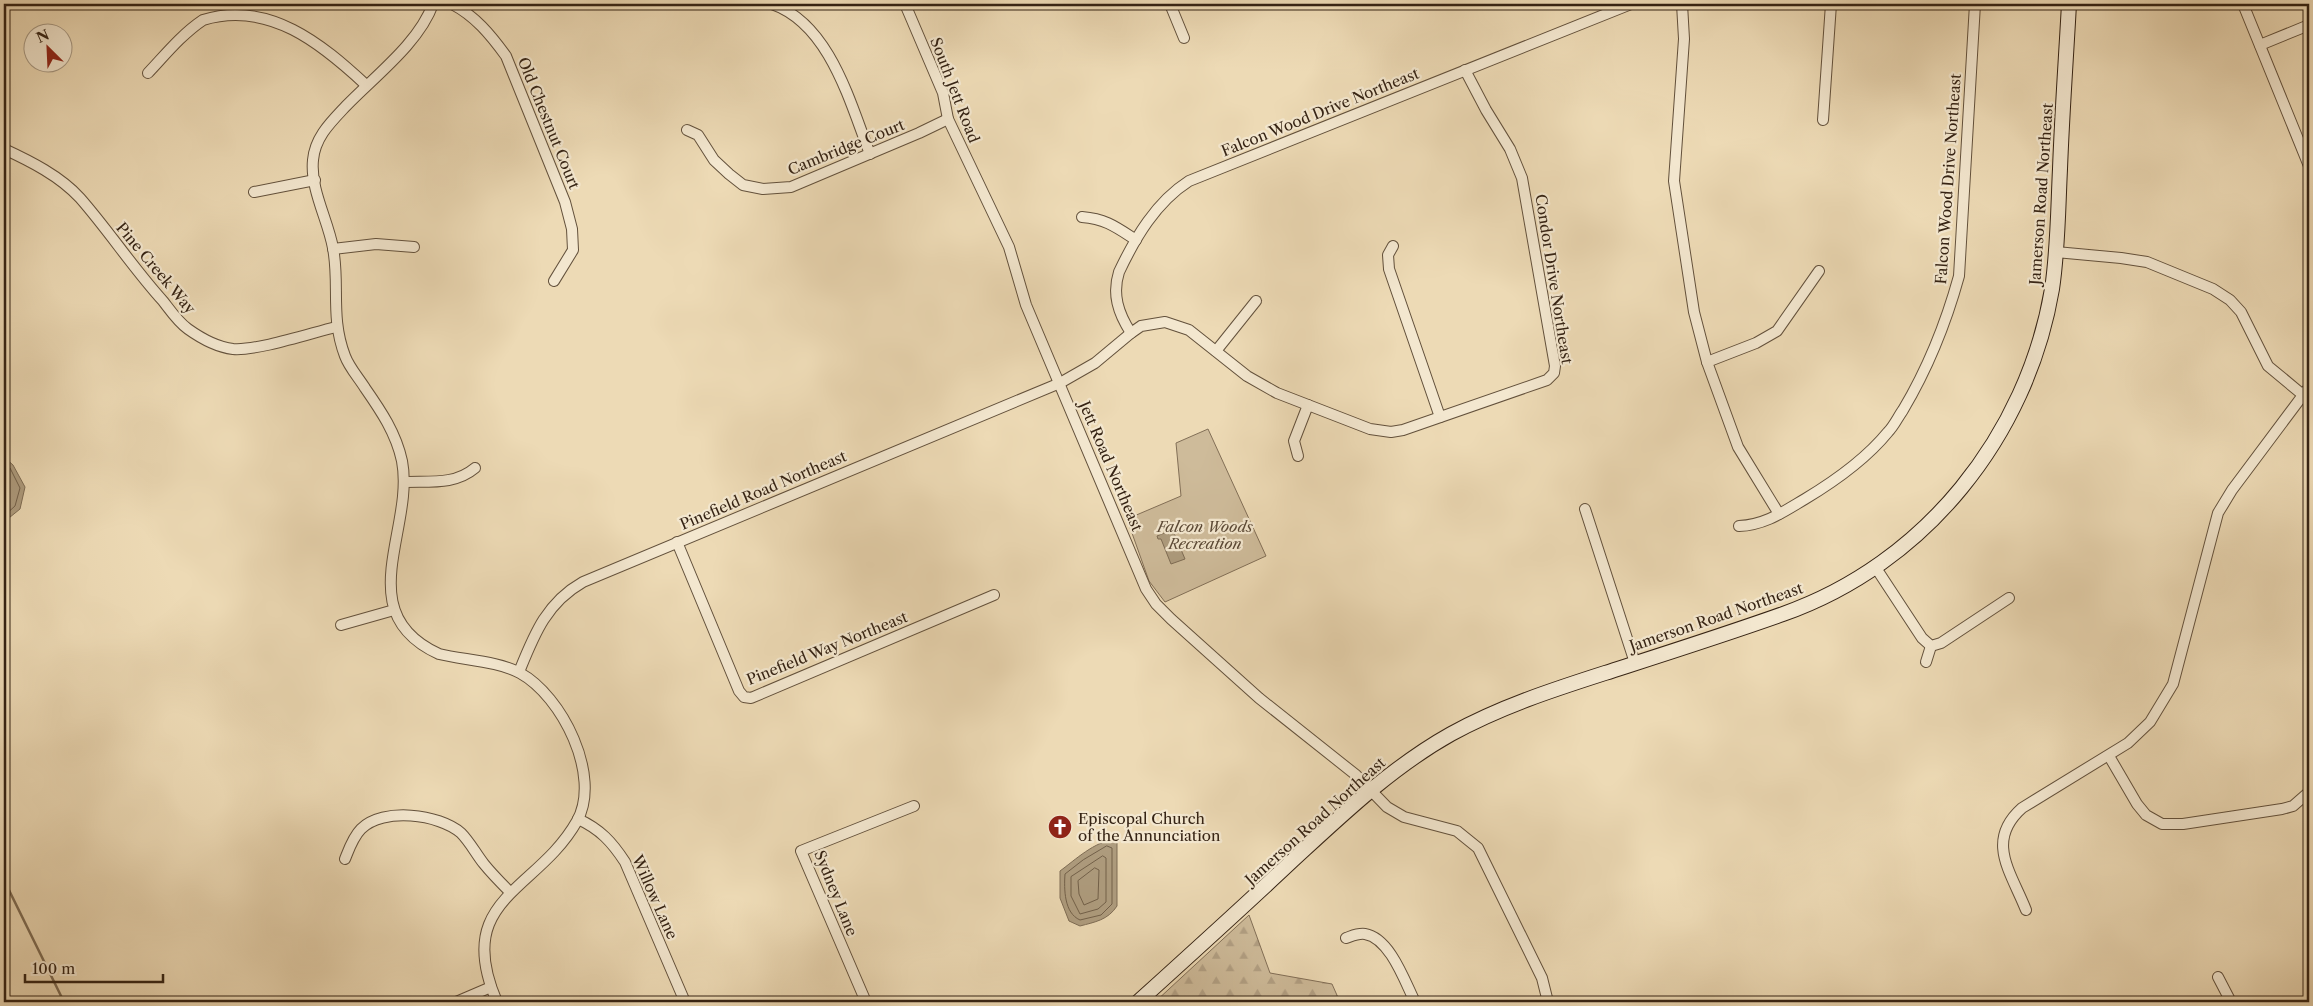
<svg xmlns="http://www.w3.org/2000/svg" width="2313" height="1006" viewBox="0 0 2313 1006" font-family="'Libre Caslon Text',serif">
<defs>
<pattern id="forest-firs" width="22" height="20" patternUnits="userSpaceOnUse" patternTransform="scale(1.25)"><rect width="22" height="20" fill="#cebb9a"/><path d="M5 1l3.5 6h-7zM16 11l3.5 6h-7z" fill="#b2a084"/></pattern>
</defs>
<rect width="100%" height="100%" fill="#eddab5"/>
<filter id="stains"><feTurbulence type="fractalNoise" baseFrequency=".004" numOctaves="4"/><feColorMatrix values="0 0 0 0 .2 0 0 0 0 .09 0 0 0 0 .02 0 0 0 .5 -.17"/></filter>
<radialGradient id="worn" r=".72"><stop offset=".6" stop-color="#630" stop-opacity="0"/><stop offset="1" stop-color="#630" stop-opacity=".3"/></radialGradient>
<polygon fill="url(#forest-firs)" stroke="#826f57" points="1249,915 1270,973 1332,984 1340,1002 1155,1002"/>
<polygon fill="#cebb9a" stroke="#826f57" points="1208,429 1266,556 1165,602 1149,581 1127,519 1181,496 1176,443"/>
<g fill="#ae9c7e" stroke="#7e6c54">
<polygon points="4,457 13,465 25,487 20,509 4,522"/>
<polygon points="1174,529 1175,532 1174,533 1185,559 1171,564 1161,539 1158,539 1157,536"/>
<path d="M1114,840L1117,842V906C1108,920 1095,922 1080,926L1069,921L1060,898V871C1075,860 1095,841 1114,840Z"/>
</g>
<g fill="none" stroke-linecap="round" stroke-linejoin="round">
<g stroke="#726049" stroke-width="1">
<polyline points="4,463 10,468 20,488 15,506 4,516"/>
<path d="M1107,846L1112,848V904L1101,915L1080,920C1064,913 1064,889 1065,874L1083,860Z"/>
<polygon points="1103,856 1106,858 1106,902 1098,909 1080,914 1071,896 1071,877"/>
<polygon points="1095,868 1099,870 1098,899 1084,905 1079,894 1078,881"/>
</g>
<polyline stroke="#7e6c54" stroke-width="2.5" points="4,880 64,1002"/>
<g stroke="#63513c" stroke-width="12">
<g id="street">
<path d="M433,4C419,43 375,76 346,106C331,122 315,137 313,160C310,189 328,220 333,248C340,285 330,317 345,356C349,367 358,377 365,388C381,411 396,433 402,461C415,529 349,613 439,654C463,660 498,661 520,673C562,696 602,776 577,821C537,892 452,898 497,1002"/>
<path d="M452,4C475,16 490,34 506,56L565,202L572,229L573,250L554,281"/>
<path d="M772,4C830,24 850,103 870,154"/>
<polyline points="905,4 943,93 948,119 1009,247 1026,305 1146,589 1156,604 1171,619 1259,698 1356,775 1387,807 1404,817 1457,831 1478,848 1542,978 1548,1002"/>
<polyline points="1170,4 1184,38"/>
<polyline points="1682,4 1684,39 1674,181 1694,312 1707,362 1738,447 1779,514"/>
<polyline points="2243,4 2309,166"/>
<polyline points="2260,45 2309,25"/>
<path d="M148,73C165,55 182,34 203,20C269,0 322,44 366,85"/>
<polyline points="1823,120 1831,4"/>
<polyline points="687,130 698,135 714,160 729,174 743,185 763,189 791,187 919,133 948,119"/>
<path d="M4,149C30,161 60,176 80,198C109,231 133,268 163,301C170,310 178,322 188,329C202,339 216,347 233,349C257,351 311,333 336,327"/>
<polyline points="254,192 315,180"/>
<path d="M1082,217C1106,219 1116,227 1136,240"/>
<polyline points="1393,246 1388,255 1389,269 1440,417"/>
<polyline points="333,249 376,244 414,247"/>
<polyline points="2056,252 2121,258 2147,262 2213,289 2230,300 2241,312 2268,366 2303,395"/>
<path d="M1131,333C1118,313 1112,294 1119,272C1135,238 1156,202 1189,181L1631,4"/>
<polyline points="1216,351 1256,301"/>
<polyline points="1707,362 1756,343 1777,331 1819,271"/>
<polyline points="1298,456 1294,441 1308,405"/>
<path d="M405,482C430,481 455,485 475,468"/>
<polyline points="1585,509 1635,663"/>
<path d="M1739,526C1765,525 1783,512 1805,499C1835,481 1866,459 1888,432C1894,426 1898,417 1903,410C1928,368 1946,323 1959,276L1975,4"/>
<polyline points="677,542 739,691 744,697 751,698 994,595"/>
<polyline points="1876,568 1922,638 1931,646 1941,643 2009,598"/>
<polyline points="341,625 394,610"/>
<polyline points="1926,662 1931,646"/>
<path d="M519,672C534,635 546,603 583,582L1060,383L1095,363L1131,333L1141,326L1165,322L1189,330L1247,376L1277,393L1370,429L1391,432L1403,430L1547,380L1554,373L1555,366L1522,178L1510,149L1486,110L1465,70"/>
<polyline points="2109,756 2137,804 2146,815 2162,824 2183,824 2282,809 2293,806 2309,792"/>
<path d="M578,819C600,829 612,842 625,862L685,1002"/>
<path d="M345,859C349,849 353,837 361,829C383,807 439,814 461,833C470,842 476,854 484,864C492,874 501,883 510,892"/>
<path d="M2026,910C2011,872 1985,841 2022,808L2128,743L2150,722L2173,684L2218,513L2232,490L2309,387"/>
<path d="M1346,938C1352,936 1358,933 1365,934C1390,938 1405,982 1415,1002"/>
<polyline points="2218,977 2231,1002"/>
<polyline points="456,1002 491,987"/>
<polyline points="866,1002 801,851 914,806"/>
</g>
</g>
<g stroke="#352314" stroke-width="16">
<path id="secondary" d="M1138,1002C1190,955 1242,908 1293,860C1343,814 1392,767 1451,734C1500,707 1552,690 1605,673C1664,654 1724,635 1783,614C1925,564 2027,436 2052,289C2058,249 2058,209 2060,169C2062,114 2066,59 2069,4"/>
</g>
<use href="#street" stroke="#f3e7cf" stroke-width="10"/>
<use href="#secondary" stroke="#f3e7cf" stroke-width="14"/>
</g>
<defs>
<g id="church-disc" transform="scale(1.25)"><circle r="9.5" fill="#8f2418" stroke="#f3e7cf"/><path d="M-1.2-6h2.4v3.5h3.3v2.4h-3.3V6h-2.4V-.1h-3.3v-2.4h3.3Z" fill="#fff"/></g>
</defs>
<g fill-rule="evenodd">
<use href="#church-disc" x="1060" y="827"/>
</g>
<g text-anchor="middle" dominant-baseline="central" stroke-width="4.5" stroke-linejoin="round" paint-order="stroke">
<g font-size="15" fill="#352314" stroke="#f3e7cf">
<text transform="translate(955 90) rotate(69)">South Jett Road</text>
<text transform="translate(1320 112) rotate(-22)">Falcon Wood Drive Northeast</text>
<text transform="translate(549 123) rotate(68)">Old Chestnut Court</text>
<text transform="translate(846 147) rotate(-22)">Cambridge Court</text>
<text transform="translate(1948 179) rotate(-86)">Falcon Wood Drive Northeast</text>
<text transform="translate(2041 194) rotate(-86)">Jamerson Road Northeast</text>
<text transform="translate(156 268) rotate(50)">Pine Creek Way</text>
<text transform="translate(1554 279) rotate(81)">Condor Drive Northeast</text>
<text transform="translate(1111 466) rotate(67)">Jett Road Northeast</text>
<text transform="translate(763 490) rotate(-23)">Pinefield Road Northeast</text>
<text transform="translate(1716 617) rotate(-19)">Jamerson Road Northeast</text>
<text transform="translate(827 648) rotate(-22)">Pinefield Way Northeast</text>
<text transform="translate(1315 821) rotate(-42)">Jamerson Road Northeast</text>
<text transform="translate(836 893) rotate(68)">Sydney Lane</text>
<text transform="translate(655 897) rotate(66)">Willow Lane</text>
</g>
<g font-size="15" font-style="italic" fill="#5b4936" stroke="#f3e7cf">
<text x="1205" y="526">Falcon Woods<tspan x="1205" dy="17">Recreation</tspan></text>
</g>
<g font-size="15" fill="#352314" stroke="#f3e7cf" text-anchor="start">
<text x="1078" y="818">Episcopal Church<tspan x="1078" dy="17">of the Annunciation</tspan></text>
</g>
</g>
<rect width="2313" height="1006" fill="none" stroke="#eddab5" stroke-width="20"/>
<rect x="5" y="5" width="2303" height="996" fill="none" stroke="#352314" stroke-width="2.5"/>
<rect x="10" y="10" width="2293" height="986" fill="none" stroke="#352314"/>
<g transform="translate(48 48) rotate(336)"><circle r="24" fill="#f3e7cf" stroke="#a79984"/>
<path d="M0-4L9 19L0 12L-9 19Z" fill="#8f2418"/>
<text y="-8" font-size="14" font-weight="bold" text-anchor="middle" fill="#352314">N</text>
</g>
<path d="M25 974v8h138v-8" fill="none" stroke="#352314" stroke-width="2.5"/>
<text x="32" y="974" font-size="15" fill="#352314" stroke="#f3e7cf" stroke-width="4" paint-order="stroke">100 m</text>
<rect width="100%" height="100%" filter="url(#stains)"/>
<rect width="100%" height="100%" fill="url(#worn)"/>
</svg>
